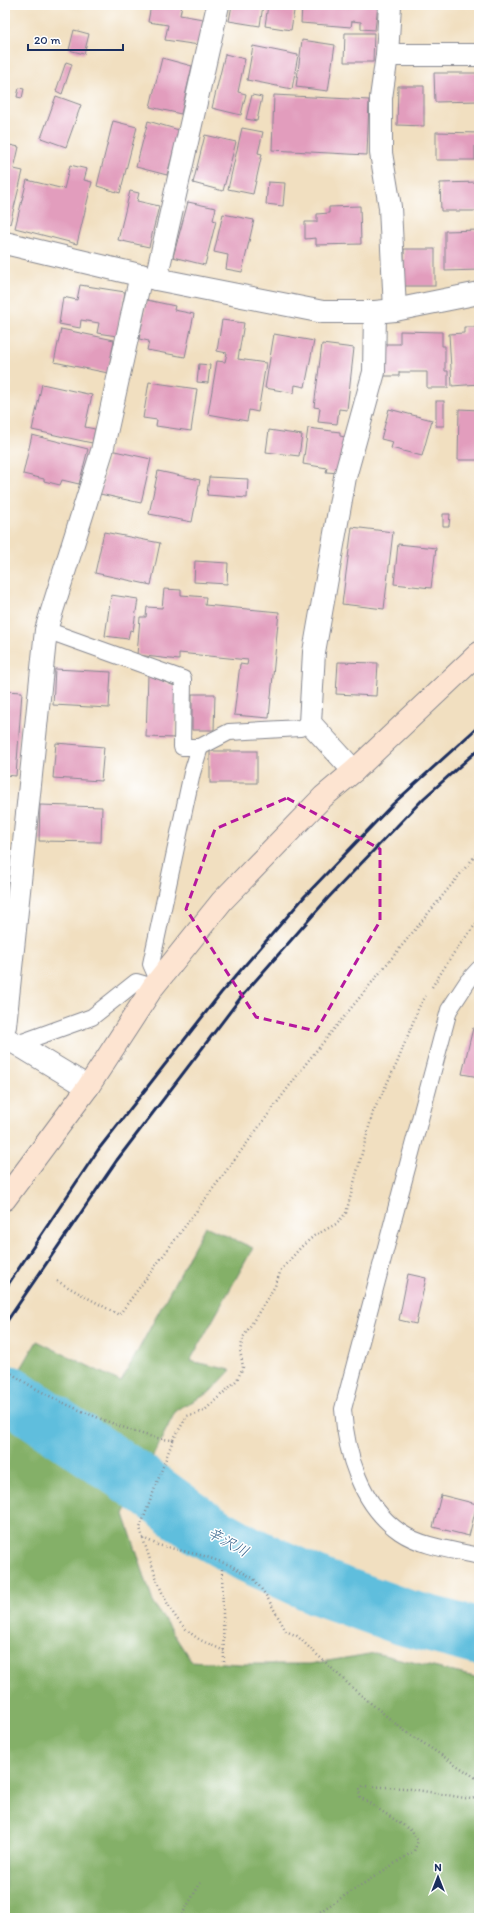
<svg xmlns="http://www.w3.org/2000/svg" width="484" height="1923" viewBox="0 0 484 1923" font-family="Itim,'Klee One',sans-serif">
<rect width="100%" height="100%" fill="#fff"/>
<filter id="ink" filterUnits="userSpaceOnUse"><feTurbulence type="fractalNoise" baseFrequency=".025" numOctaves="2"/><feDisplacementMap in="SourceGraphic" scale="8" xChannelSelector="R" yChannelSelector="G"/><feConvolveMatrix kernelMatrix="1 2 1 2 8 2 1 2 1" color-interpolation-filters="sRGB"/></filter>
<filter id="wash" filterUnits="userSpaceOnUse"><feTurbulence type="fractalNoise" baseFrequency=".012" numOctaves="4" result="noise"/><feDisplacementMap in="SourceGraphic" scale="16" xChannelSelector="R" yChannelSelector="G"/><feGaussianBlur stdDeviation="0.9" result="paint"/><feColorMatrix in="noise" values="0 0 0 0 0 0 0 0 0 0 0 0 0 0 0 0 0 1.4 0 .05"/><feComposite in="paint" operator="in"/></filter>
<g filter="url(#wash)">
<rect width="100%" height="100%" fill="#f1dfc0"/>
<polygon fill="#84b068" stroke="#507063" points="205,1226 253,1248 190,1361 231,1370 209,1393 176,1410 124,1514 153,1602 191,1661 240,1664 310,1664 375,1653 479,1678 479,1918 5,1918 5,1396 37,1341 121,1382"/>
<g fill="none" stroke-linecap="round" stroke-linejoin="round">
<polyline stroke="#5fbedd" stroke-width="57" points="5,1394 10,1394 129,1475 204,1529 248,1554 320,1587 403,1617 479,1637"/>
</g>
<g id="blocks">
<g fill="#e29dbd">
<polygon points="151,5 182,5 180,15 203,19 199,45 165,40 168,25 148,22"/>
<polygon points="232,5 263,5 260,26 229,21"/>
<polygon points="268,5 295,5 291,30 265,26"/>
<polygon points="302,5 378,5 375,30 361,29 361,22 352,21 351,27 301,23"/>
<polygon points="74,30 89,34 84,54 69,50"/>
<polygon points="345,33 374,33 373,62 344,62"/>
<polygon points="302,40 335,45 328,91 296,87"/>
<polygon points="253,46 298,55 292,89 247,80"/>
<polygon points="225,54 245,59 238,92 246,94 241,115 212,108"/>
<polygon points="162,58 192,66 181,114 150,107"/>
<polygon points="66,62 72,64 62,94 56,91"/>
<polygon points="434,73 479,73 479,101 435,102"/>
<polygon points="398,86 424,86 424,126 397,125"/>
<polygon points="19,88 24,89 22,98 17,97"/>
<polygon points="252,95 262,97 257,121 246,119"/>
<polygon points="274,95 369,100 367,155 272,150"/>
<polygon points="56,96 81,105 66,147 41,138"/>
<polygon points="113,121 137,127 120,193 97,186"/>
<polygon points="148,121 179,130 167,175 136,167"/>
<polygon points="242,128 263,132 258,153 262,154 253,194 228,189"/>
<polygon points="436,132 479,133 479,146 475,146 475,160 436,160"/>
<polygon points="205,135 236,142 223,191 193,183"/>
<polygon points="5,144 19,147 14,169 23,171 10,224 5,223"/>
<polygon points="70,165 87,169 84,180 92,182 77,244 15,228 27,180 64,189"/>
<polygon points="268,182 285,183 283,206 266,204"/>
<polygon points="479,182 479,211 441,211 440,183"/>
<polygon points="130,191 139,193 137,201 159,206 149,247 118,240"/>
<polygon points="188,202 216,208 213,220 216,221 205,265 173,257"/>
<polygon points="360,206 361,244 316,245 316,238 305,239 305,222 317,222 317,214 329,213 329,207"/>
<polygon points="223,214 254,220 242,272 226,269 228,255 214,252"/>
<polygon points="479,230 479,270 445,271 445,231"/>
<rect x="404" y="249" width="31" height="37"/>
<polygon points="80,285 125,292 117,336 97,333 99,323 81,320 80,328 59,324 63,297 77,300"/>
<polygon points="147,300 175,306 174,310 194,314 185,357 147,350 149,341 139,339"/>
<polygon points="222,320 244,323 238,359 266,363 258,412 249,410 247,421 208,414 217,361 225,362 227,353 217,351"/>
<polygon points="464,327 478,327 479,384 452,386 449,334 464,333"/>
<polygon points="61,329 114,340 108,373 54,362"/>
<polygon points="400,331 442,332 442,346 445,346 445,371 448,371 448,388 427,388 427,372 399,372 399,376 383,376 384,344 400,344"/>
<polygon points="274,334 314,341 305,387 295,385 294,393 265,388"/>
<polygon points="322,344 354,348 347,410 339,409 337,424 318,422 320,408 314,407"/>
<polygon points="199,364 210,365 208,383 197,382"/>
<polygon points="149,382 197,389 191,431 156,426 157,420 143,418"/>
<polygon points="42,384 92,395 85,427 95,429 92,443 32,430"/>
<rect x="436" y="401" width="8" height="25"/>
<polygon points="389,409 432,420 422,456 391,448 393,442 381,439"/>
<polygon points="459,409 479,410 479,460 458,460"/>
<polygon points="308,428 340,432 340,436 345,437 340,473 326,472 327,468 303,464"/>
<polygon points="269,430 302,435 299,456 266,452"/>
<polygon points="32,435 88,449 79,484 62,480 60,485 44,481 44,479 23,474"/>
<polygon points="110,450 151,459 141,503 100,494"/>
<polygon points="158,471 200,480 192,522 149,514"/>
<polygon points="209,477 248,479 247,498 207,495"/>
<polygon points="443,514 450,514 449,526 443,526"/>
<polygon points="352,527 393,532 384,609 342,604"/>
<polygon points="104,532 160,543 151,585 95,573"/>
<polygon points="398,544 436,548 431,588 394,584"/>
<polygon points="195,561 228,563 227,584 194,582"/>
<polygon points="164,589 181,590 181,595 206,597 205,605 279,612 269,718 234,715 240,664 247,665 248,660 179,653 179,660 137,655 140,617 146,617 147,607 162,608"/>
<polygon points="111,595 138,599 133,631 130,630 128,639 105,636"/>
<polygon points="338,662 378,663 376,696 336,694"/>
<polygon points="55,669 111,672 109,708 53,705"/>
<polygon points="148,675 177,687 175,738 146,737"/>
<polygon points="5,691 22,692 16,776 5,775"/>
<polygon points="192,694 215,694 214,730 192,730"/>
<polygon points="56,743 104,747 101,781 53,778"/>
<rect x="210" y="751" width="47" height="32"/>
<polygon points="40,805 102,807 101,842 39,841"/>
<polygon points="473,1028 479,1030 479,1077 462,1074"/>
<polygon points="408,1274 426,1278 416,1324 399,1320"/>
<polygon points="441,1495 477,1504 469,1536 433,1527"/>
</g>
</g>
</g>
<g filter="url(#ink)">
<use href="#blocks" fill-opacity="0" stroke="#86878f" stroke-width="1"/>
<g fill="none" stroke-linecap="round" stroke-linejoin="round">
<g stroke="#86878f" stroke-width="18">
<g id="lane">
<polyline points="46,630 183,679 182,747 200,747 229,732 300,728 310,723"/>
<path d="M479,969L468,981L449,1010L343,1409C346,1454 361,1505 400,1532C422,1547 454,1550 479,1556"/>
<polyline points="158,980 151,964 192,773 200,747"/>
<polyline points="17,1044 92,1017 136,982 153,987"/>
</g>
</g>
<g stroke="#86878f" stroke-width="24">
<g id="street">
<polyline points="390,5 387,55 381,98 381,153 390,207 395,310"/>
<polyline points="387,55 479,55"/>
<polyline points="5,243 156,279 323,312 375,312 395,310 479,293"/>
<polyline points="156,279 218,5"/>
<polyline points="354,771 310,723 314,652 345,477 374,372 375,312"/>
<polyline points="5,1026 46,630 102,451 141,275"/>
<polyline points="5,1039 17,1044 88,1087"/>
</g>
</g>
<g stroke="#86878f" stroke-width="24">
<polyline id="secondary" points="5,1199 88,1087 153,987 222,901 323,797 354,771 479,653"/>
</g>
<g stroke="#86878f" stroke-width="2.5" stroke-dasharray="1 3" stroke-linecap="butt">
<polyline points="432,987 455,951 479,920"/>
<polyline points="57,1281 119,1315 308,1061 479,851"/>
<path d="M5,1369C40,1394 77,1410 117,1425C136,1432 153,1439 173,1440L187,1416L204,1411L237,1380L243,1367L240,1350L244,1336L275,1286L281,1270L301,1247L314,1236L336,1224L346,1213L373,1112L397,1063L419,1007L426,996"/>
<polyline points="173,1440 140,1528 143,1538 158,1545 204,1556 230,1565 254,1579 267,1597 286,1631 297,1636 356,1691 402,1729 479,1780"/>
<path d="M143,1539C155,1572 165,1617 196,1637C204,1643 215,1646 224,1651"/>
<polyline points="222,1569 224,1663"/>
<polyline points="180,1918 201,1882"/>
<polyline points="310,1918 414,1851 418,1841 412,1831 360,1797 359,1790 363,1786 405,1788 471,1799 479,1797"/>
</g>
<use href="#lane" stroke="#fff" stroke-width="16"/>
<use href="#street" stroke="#fff" stroke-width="22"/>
<use href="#secondary" stroke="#fde4d1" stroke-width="22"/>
<g stroke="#1b2f5e" stroke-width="3">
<polyline points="5,1289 98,1150 221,993 305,896 393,804 479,726"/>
<polyline points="5,1324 117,1160 242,996 328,898 424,798 479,749"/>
</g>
</g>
</g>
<path fill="none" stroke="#b5179e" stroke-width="3" stroke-dasharray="8 5" stroke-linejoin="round" d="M287,798L380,849V921L316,1031L256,1017L186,909L215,829Z"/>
<g text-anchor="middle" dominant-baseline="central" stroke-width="3" stroke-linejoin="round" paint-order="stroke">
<g font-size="15" font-style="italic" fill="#33618a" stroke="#fff">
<text transform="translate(228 1542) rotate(29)">辛沢川</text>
</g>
</g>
<rect width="484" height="1923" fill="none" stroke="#fff" stroke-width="20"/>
<g transform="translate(438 1877)" stroke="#ffffff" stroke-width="3" paint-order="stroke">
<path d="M0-3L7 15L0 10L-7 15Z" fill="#1b2f5e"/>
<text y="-6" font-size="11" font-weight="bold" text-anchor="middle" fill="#1b2f5e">N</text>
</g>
<path d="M28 44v6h95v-6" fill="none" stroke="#1b2f5e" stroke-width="2"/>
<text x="34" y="44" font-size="12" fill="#1b2f5e" stroke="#ffffff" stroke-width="3" paint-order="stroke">20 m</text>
</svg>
